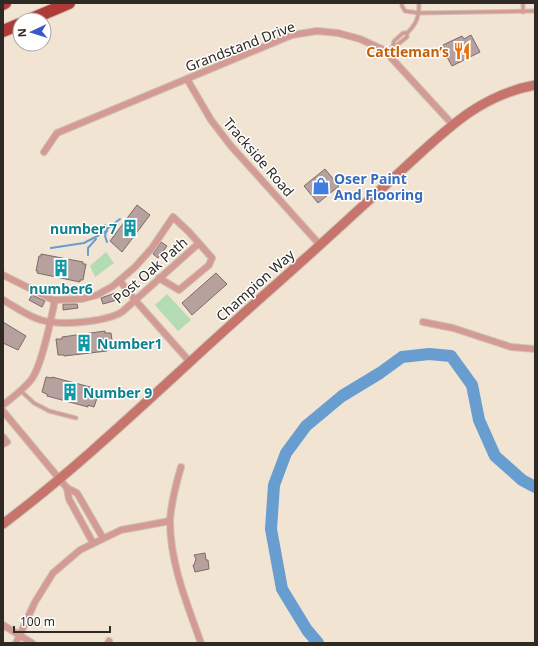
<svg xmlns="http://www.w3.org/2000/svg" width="538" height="646" viewBox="0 0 538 646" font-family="'Noto Sans',sans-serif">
<rect width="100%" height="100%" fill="#f1e4d3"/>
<g fill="#b3dcb2">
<polygon points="106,252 114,263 95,277 90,266"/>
<polygon points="167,294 191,320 178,331 155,305"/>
</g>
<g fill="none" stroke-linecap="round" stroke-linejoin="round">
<g stroke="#679dcf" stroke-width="2">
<polyline points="105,225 107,229 105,236 107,242"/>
<polyline points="107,229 120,219"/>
<polyline points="51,248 84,243 107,231"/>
<polyline points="88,255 88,248 96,239"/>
</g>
<polyline stroke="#679dcf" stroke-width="12" points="318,643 307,630 282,589 271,529 274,485 286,453 306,426 342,396 380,373 402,357 429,354 451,356 472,385 479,420 495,456 522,480 535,487"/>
</g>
<g fill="#b7a19e" stroke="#7e6a67">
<polygon points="471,35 480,52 452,66 443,50 445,49 443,45 462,36 464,39"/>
<polygon points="325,169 339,186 318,203 304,186"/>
<polygon points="137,205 150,215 122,252 110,241"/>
<polygon points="161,242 167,246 158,258 153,254"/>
<polygon points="41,254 83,262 83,264 86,264 83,280 80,280 80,282 37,273 38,271 36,271 39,256 41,256"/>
<polygon points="216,273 227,284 192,315 182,303"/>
<polygon points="115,293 117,300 103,304 101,298"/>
<polygon points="32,295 45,301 42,307 29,300"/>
<polygon points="63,304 77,304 78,308 63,310"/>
<polygon points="3,322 26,336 18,350 3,343"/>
<polygon points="105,331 105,333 111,333 113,348 106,349 107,351 64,356 64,355 58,355 56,339 62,339 62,337"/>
<polygon points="46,377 52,378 52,377 94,388 93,390 99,392 94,407 88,405 88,407 47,396 47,394 42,392"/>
<polygon points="205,553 206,560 208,560 209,569 195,572 193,565 194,565 196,559 194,555"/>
</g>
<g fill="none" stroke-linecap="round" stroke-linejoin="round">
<g stroke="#cec2b3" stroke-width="5">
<g id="service">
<polyline points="402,3 402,6 405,11 419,13 535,11"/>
<polyline points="523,12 523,3"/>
<path d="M407,33C417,24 419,16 419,3"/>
<polyline points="387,54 393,46 394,41 403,33 407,33 407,37 397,45 393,46"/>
<polyline points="21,391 34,403 49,411 76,418"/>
</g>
</g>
<g stroke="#cec2b3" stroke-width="8">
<g id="minor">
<polyline points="187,79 211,120 231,146 320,245"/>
<polyline points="44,152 57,133 292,35 317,31 338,33 360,39 384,50 452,124"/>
<polyline points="3,275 53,300 82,299 97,295 113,286 135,267 152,248 173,217 189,232 212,258 209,265 179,290 159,278"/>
<polyline points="120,281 135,300 190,362"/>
<path d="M3,300C14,306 29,317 41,320C60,326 105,322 122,312L198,244"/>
<polyline points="423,322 453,328 511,347 535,349"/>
<path d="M3,405C13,397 23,390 31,380C42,366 51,319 55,300"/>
<polyline points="3,411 67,488 77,493 103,538"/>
<polyline points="3,437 7,442 3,444"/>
<path d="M181,467C176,484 171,503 170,521C170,563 187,604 201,643"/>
<polyline points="67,488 69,499 93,543"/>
<polyline points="3,625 32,643"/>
<polyline points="16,643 35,602 53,573 80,550 121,530 170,521"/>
<polyline points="108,643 109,641"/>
</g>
</g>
<g stroke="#cec2b3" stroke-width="11">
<path id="secondary" d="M3,524C69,474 129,418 190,362C233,322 277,284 320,245C347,220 375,195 402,170C444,132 477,96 535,85"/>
</g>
<g stroke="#cec2b3" stroke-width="14">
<g id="motorway">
<polyline points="3,4 5,3"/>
<polyline points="29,20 69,3"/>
<polyline points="3,31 20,24"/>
</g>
</g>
<use href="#service" stroke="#d49b95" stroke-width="3"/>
<use href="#minor" stroke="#d49b95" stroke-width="6"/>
<use href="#secondary" stroke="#c7746d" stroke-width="9"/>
<use href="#motorway" stroke="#b03a37" stroke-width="12"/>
</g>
<defs>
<g id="restaurant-bare" transform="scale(1.38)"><path d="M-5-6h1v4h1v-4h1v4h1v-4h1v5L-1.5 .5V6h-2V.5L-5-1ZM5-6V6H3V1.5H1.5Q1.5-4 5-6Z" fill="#e8710a" stroke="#fff" stroke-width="2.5" paint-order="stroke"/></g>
<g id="shop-bare" transform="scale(1.38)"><path d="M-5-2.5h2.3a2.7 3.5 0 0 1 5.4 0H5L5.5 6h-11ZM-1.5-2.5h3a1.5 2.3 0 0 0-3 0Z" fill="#3f7fe0" stroke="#fff" stroke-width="2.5" paint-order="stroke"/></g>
<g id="building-bare" transform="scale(1.38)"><path d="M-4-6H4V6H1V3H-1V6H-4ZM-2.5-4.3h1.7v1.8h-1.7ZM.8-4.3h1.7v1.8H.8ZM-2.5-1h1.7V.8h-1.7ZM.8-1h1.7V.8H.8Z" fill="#0f9aa8" stroke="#fff" stroke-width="2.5" paint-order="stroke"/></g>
</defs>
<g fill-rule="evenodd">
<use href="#restaurant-bare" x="462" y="51"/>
<use href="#shop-bare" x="321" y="186"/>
<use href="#building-bare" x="130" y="228"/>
<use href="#building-bare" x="61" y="268"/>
<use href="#building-bare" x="84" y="343"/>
<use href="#building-bare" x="70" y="392"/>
</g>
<g text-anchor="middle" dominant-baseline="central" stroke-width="3" stroke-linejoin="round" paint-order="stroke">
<g font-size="14" fill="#2e2923" stroke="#fff">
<text transform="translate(240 46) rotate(-21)">Grandstand Drive</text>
<text transform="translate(259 157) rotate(49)">Trackside Road</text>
<text transform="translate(150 270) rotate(-41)">Post Oak Path</text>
<text transform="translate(255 285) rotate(-42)">Champion Way</text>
</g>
<g font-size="14" font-weight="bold" fill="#c56008" stroke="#fff" text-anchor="end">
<text x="449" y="51">Cattleman’s</text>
</g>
<g font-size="14" font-weight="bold" fill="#366cbe" stroke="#fff" text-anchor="start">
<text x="334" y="178">Oser Paint<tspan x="334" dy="16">And Flooring</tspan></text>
</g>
<g font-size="14" font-weight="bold" fill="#0d838f" stroke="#fff" text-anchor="start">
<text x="117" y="228" text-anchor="end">number 7</text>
<text x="61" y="288" text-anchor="middle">number6</text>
<text x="97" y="343">Number1</text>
<text x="83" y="392">Number 9</text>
</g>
</g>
<rect width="538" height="646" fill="none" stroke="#2e2923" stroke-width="8"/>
<g transform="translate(32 32) rotate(266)"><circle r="19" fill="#ffffff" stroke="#aba9a7"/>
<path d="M0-3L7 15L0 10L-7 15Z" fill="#3a57c9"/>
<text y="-6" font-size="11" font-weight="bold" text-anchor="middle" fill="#2e2923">N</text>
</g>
<path d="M14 626v6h96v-6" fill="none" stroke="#2e2923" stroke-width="2"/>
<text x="20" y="626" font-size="12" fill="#2e2923" stroke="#ffffff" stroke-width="3" paint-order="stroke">100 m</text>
</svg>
